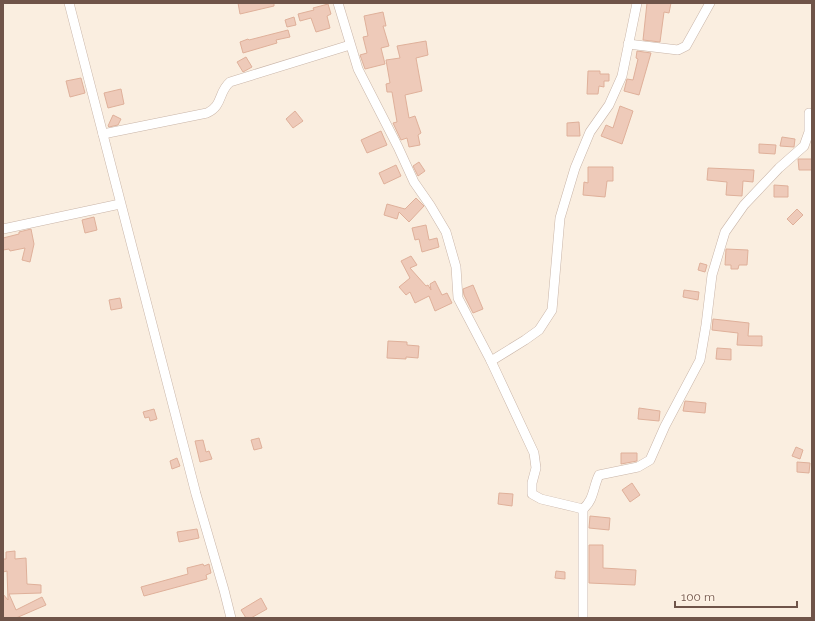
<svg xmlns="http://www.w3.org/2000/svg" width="815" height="621" viewBox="0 0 815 621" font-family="Raleway,sans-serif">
<rect width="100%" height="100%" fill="#faeee0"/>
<g fill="#eecab9" stroke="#dfb09a">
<polygon points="238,3 274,3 274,6 240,14"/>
<polygon points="647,3 671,3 669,13 664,12 660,42 643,40"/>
<polygon points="328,4 331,14 327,16 330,28 316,32 311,18 300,21 298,14 314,10 313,8"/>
<polygon points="383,12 386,26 383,26 389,46 381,48 385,64 365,69 360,55 367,53 363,37 368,36 364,16"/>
<polygon points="294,17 296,25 287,27 285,20"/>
<polygon points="288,30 290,37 276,40 277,43 243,53 240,42 248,39 249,40"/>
<polygon points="426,41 428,55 416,58 422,91 405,95 409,118 415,116 421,133 418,135 420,145 409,147 407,138 401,140 393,123 397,122 392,92 387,92 386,84 390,83 386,60 400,58 397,46"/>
<polygon points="637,51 651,53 639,95 624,91 627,79 633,80 638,59 636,58"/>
<polygon points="246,57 252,67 243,72 237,62"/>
<polygon points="588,71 600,71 600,74 609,74 609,81 604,81 604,87 599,86 598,94 587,94"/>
<polygon points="81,78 85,93 70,97 66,81"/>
<polygon points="121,89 124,104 108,108 104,93"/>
<polygon points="620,106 633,111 622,144 601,136 606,125 613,128"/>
<polygon points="295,111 303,121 293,128 286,119"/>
<polygon points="113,115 121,119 118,125 109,127 108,126"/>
<polygon points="579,122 580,136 567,136 567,123"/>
<polygon points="381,131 387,145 367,153 361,140"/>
<polygon points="782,137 795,139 794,147 780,146"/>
<polygon points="759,144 776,145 775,154 759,153"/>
<polygon points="798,159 812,159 812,170 799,170"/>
<polygon points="419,162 425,171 418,176 413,166"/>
<polygon points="396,165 401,176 384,184 379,173"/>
<polygon points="588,167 613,167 613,181 607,181 605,197 583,195 584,182 588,183"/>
<polygon points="708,168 754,170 753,182 743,181 742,196 726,195 727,182 707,180"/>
<polygon points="774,185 788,186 788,197 774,197"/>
<polygon points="416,198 424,206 409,222 399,212 397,219 384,215 387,204 405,209"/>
<polygon points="797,209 803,215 793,225 787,219"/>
<polygon points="94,217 97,230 85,233 82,220"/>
<polygon points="426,225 429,240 437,238 439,247 422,252 419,239 415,240 412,228"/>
<polygon points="31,229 34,244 30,262 22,260 25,248 10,251 9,249 3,250 3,238 19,234 19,232"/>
<polygon points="726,249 748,250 747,265 739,265 738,269 731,269 731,265 725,265"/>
<polygon points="411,256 417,265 410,268 426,286 428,285 431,290 430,284 435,281 442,295 447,293 452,303 435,311 429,296 415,303 410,292 406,295 399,287 410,278 401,261"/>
<polygon points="700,263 707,265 705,272 698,270"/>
<polygon points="473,285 483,309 473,313 464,295 463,289"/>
<polygon points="684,290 699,292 698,300 683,297"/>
<polygon points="120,298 122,308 111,310 109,300"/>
<polygon points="713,319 749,323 748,336 762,336 762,346 737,345 738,333 712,330"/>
<polygon points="388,341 407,342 407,345 419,346 418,358 406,357 406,359 387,358"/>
<polygon points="717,348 731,349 731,360 716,359"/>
<polygon points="685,401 706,403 705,413 683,411"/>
<polygon points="639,408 660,411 659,421 638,419"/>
<polygon points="154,409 157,419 150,421 149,417 145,418 143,412"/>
<polygon points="259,438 262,448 254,450 251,440"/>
<polygon points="203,440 206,452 209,451 212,459 200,462 195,441"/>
<polygon points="796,447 803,450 800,459 792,456"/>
<polygon points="621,453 637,453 637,461 621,464"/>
<polygon points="177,458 180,466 172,469 170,461"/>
<polygon points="797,462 810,463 809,473 797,472"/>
<polygon points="632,483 640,495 630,502 622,490"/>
<polygon points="499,493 513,494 512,506 498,504"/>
<polygon points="590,516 610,518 609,530 589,528"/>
<polygon points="197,529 199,538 179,542 177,532"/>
<polygon points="589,545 603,545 603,568 636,570 635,585 589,583"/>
<polygon points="15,551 15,559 26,558 27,584 41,585 41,593 9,594 16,610 42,597 46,605 16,618 3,618 3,594 8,600 7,571 3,572 3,559 6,559 6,552"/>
<polygon points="203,564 204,566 209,564 211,573 206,575 207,579 144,596 141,587 188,574 187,568"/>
<polygon points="556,571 565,572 565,579 555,578"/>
<polygon points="261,598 267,609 251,618 246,618 241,610"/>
</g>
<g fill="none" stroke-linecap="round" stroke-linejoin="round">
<g stroke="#c9b5a8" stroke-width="10">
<g id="minor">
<polyline points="69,3 196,494 224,590 231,618"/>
<polyline points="338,3 358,69 398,147 414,182 430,205 446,232 456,267 458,298 491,361"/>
<polyline points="628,44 678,50 686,46 710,3"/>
<path d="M103,134L207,113C223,106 218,92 230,82L350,45"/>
<polyline points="3,229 120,204"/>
<polyline points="583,509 541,499 532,494 532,483 536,468 534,453 491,361 525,340 539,330 552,310 560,218 575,168 590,132 609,105 622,76 637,3"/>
<path d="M583,509C594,500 593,487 599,475L638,467L650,460L665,426L700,360L706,325L712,275L725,232L744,205L779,168L804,146L809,132V113"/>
<polyline points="583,509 583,618"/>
</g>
</g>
<use href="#minor" stroke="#fff" stroke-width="9"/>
</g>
<rect width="815" height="621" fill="none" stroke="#6f5449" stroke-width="8"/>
<path d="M675 601v6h122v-6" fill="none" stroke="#6f5449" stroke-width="2"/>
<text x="681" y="601" font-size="12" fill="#6f5449" stroke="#fef2e5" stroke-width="3" paint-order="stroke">100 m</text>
</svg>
